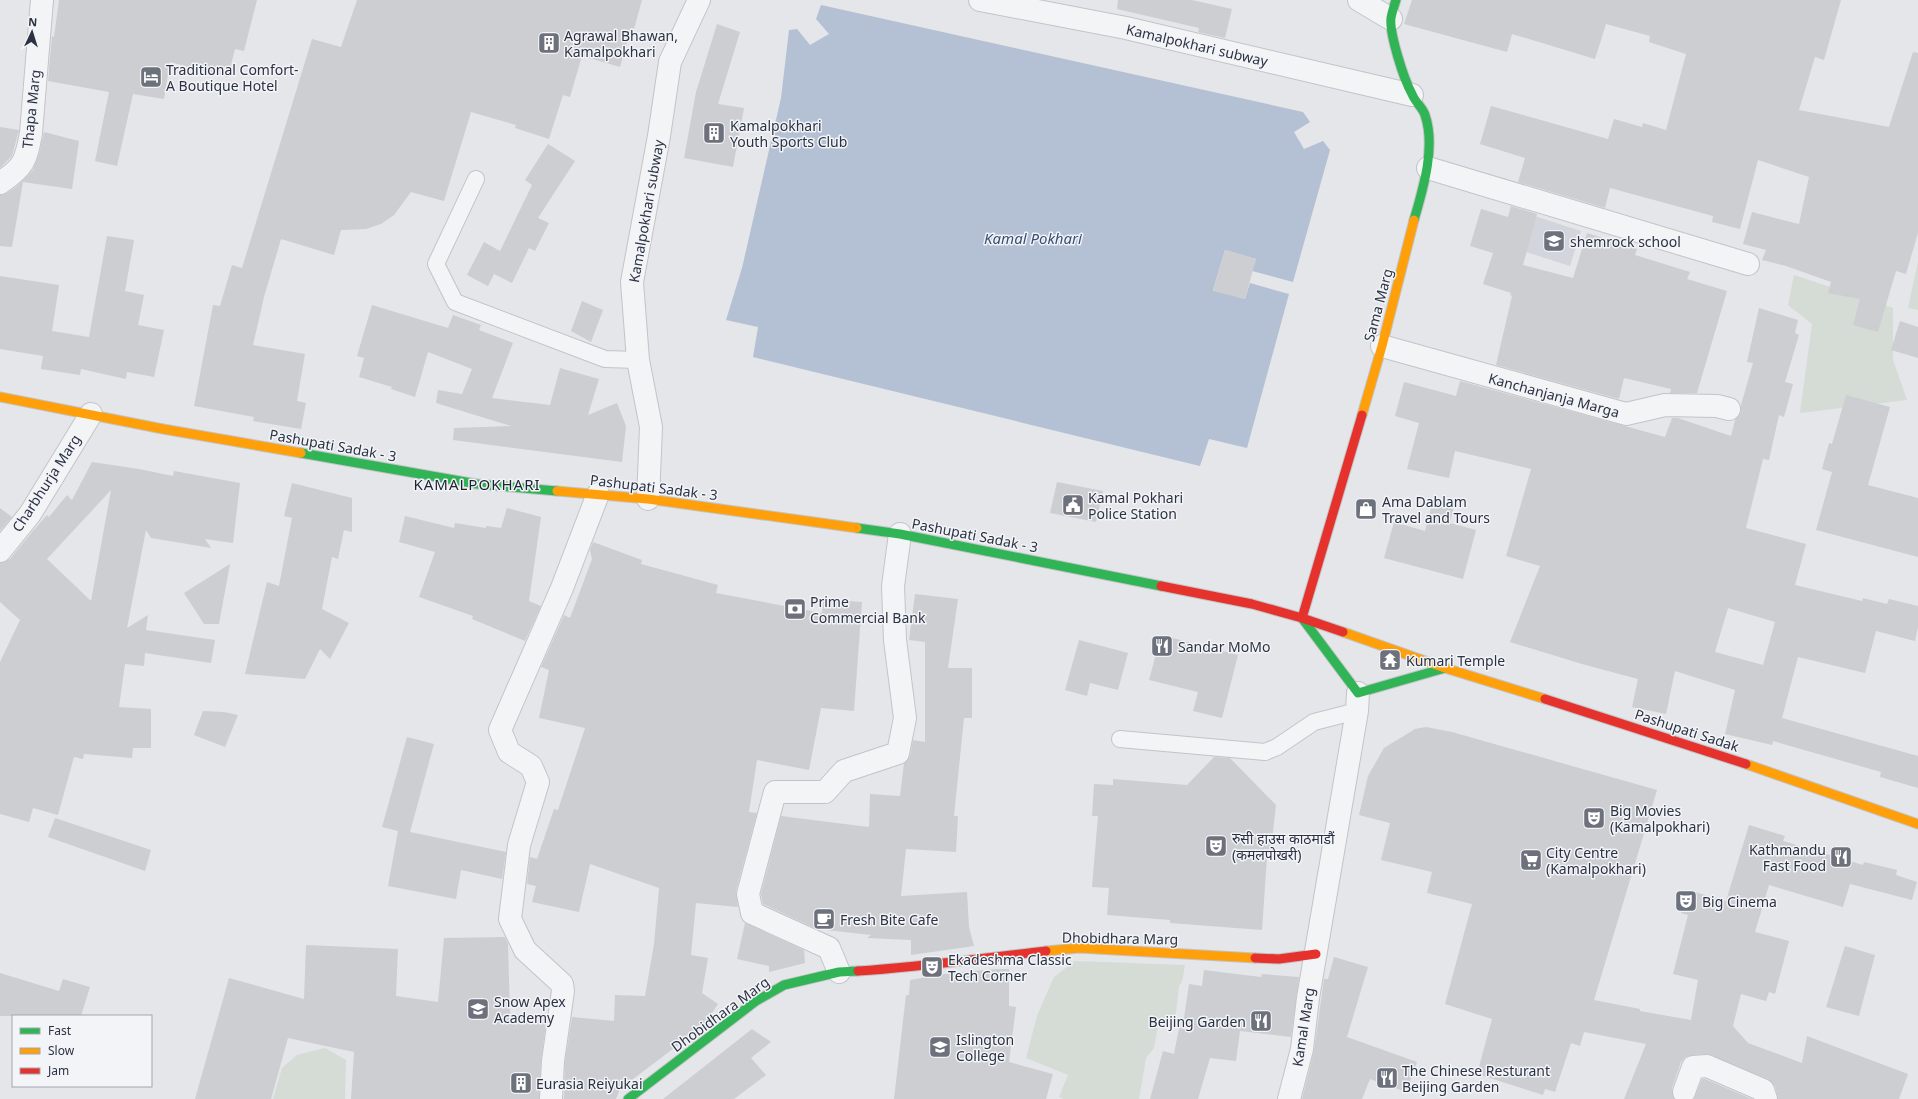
<svg xmlns="http://www.w3.org/2000/svg" width="1918" height="1099" viewBox="0 0 1918 1099" font-family="'Noto Sans','Noto Sans Devanagari',sans-serif">
<rect width="100%" height="100%" fill="#e4e6e9"/>
<polygon fill="#d3d5dc" points="1513,209 1581,231 1570,266 1526,252"/>
<g fill="#d4dcd5">
<polygon points="1918,261 1918,310 1908,308"/>
<polygon points="1794,275 1893,308 1893,360 1907,400 1800,413 1812,324 1788,305"/>
<polygon points="1075,961 1185,965 1182,982 1179,986 1175,1021 1158,1026 1154,1048 1146,1058 1139,1099 1064,1099 1059,1097 1068,1075 1026,1058 1037,1016 1054,977"/>
<polygon points="325,1048 346,1060 345,1099 273,1099 282,1068 297,1055"/>
</g>
<polygon fill="#b4c0d3" points="821,5 1303,112 1310,122 1294,132 1304,149 1323,141 1330,150 1293,282 1252,271 1256,259 1225,250 1213,290 1245,299 1250,283 1289,294 1247,448 1209,439 1200,466 753,357 758,327 726,320 742,268 781,98 789,30 797,29 810,45 829,34 816,19"/>
<g fill="#ccced1" fill-rule="evenodd">
<polygon points="59,0 257,0 244,51 235,49 228,77 170,62 164,99 133,94 117,166 95,161 109,92 48,81 52,36 54,37"/>
<polygon points="357,0 642,0 634,29 631,28 620,67 582,56 570,97 563,95 549,139 515,128 516,125 471,112 444,201 411,192 394,215 381,224 366,229 341,230 334,255 281,239 264,297 253,345 305,354 297,401 306,403 301,429 253,421 254,417 194,406 213,305 220,306 232,265 242,268 312,39 341,47"/>
<polygon points="1118,0 1192,0 1232,9 1225,38 1198,32 1199,28 1117,9"/>
<polygon points="1412,0 1841,0 1824,60 1815,57 1799,110 1889,127 1913,52 1918,53 1918,233 1906,274 1896,271 1878,332 1853,325 1860,299 1828,293 1831,282 1786,266 1762,260 1766,250 1743,244 1752,212 1799,224 1809,177 1758,160 1740,229 1712,222 1713,216 1610,188 1605,208 1518,182 1525,158 1480,144 1491,106 1608,139 1614,119 1642,127 1643,123 1666,130 1686,54 1649,42 1650,36 1606,24 1595,59 1512,34 1507,52 1404,24"/>
<polygon points="717,24 740,32 718,104 744,108 733,167 684,158 696,92"/>
<polygon points="0,127 19,130 12,156 0,168"/>
<polygon points="44,132 79,141 72,189 23,182 12,247 0,246 0,195 7,193 16,187 33,170 39,154"/>
<polygon points="548,144 575,161 538,218 549,223 535,251 529,248 512,283 494,274 488,286 467,275 484,242 500,251 532,185 525,180"/>
<polygon points="1511,206 1537,214 1523,265 1573,278 1587,233 1637,249 1635,255 1690,272 1687,279 1727,291 1697,393 1670,393 1671,389 1624,378 1619,399 1496,365 1512,296 1510,295 1511,293 1483,284 1493,253 1470,246 1481,209 1508,217"/>
<polygon points="107,236 134,240 125,291 144,295 138,325 164,330 154,377 127,372 126,379 81,369 80,375 41,369 43,356 0,349 0,276 59,285 52,331 89,337"/>
<polygon points="1225,250 1256,259 1245,299 1213,291"/>
<polygon points="582,301 603,310 591,342 571,331"/>
<polygon points="372,305 448,328 453,315 481,325 479,330 513,343 492,398 550,405 560,368 599,379 588,415 617,403 626,426 622,462 453,440 454,428 511,426 436,403 438,390 462,394 472,369 428,352 415,397 391,389 392,387 359,377 364,358 357,356"/>
<path d="M1759,308L1798,320L1795,333L1799,335L1785,382L1793,384L1784,417L1779,415L1769,460L1763,459L1746,528L1806,544L1795,585L1862,601L1863,598L1887,604L1889,599L1918,606V627L1915,641L1876,631L1865,673L1798,657L1782,718L1918,756V788L1880,777L1881,772L1773,741L1772,745L1725,734L1735,690L1675,671L1666,714L1632,707L1638,679L1582,664L1510,642L1540,566L1506,556L1531,469L1455,451L1449,478L1407,469L1419,423L1395,416L1404,382L1456,396L1460,381L1665,437L1672,418H1678L1731,436L1735,420L1741,412V405L1753,363L1747,362ZM1728,608L1775,622L1763,665L1715,652Z"/>
<polygon points="1900,321 1918,327 1918,358 1891,350"/>
<polygon points="1846,395 1890,407 1868,485 1918,498 1918,557 1816,530 1832,472 1822,469 1829,443 1832,444"/>
<path d="M92,462L139,469L173,476L174,471L240,483L233,543L205,539L211,548L151,538L146,530L127,628L148,615L146,630L215,640L211,663L145,653L144,666L125,664L119,707L151,709V748H133L132,758L84,754L83,759L74,757L58,815L33,808L29,822L0,814V662L20,620L0,602V563L10,559L32,532L47,515L49,517L67,495L72,500ZM111,490L91,601L47,559Z"/>
<polygon points="1057,482 1103,491 1096,522 1050,513"/>
<polygon points="292,483 352,498 352,532 344,530 338,559 332,557 322,609 349,623 330,659 320,649 305,679 245,674 267,582 279,586 292,518 284,516"/>
<polygon points="1433,500 1454,505 1450,523 1476,530 1463,579 1384,558 1394,522 1425,531"/>
<polygon points="0,508 12,517 0,531"/>
<polygon points="507,508 541,517 529,601 541,606 525,641 472,619 473,616 419,597 435,552 399,542 405,516 454,528 455,523 486,528 486,526 501,528"/>
<polygon points="593,542 642,560 641,564 718,585 716,593 822,613 823,599 862,602 854,711 821,708 809,770 757,760 749,812 757,813 736,891 738,907 696,903 691,955 708,958 702,993 718,1004 703,1026 620,1089 616,1099 564,1099 565,1062 572,1017 614,1021 615,995 645,996 654,944 659,888 590,864 579,912 532,902 536,886 527,884 530,857 537,859 554,809 558,810 585,728 539,718 549,670 541,667 564,615 570,618 592,559 590,550"/>
<polygon points="230,564 219,624 204,624 184,593"/>
<polygon points="915,594 958,599 948,668 972,668 972,718 964,718 954,816 958,816 956,852 906,849 901,896 967,892 969,927 974,946 911,955 911,940 867,938 871,935 817,929 763,904 761,894 781,816 869,827 870,794 900,796 904,763 910,756 913,740 925,742 925,642 909,640"/>
<polygon points="1161,635 1238,655 1222,718 1193,711 1198,692 1149,680"/>
<polygon points="1079,640 1128,653 1118,690 1090,683 1087,696 1065,690"/>
<polygon points="203,711 224,712 238,715 225,747 194,735"/>
<polygon points="1426,727 1452,732 1657,790 1594,1000 1640,1009 1640,1011 1691,1020 1698,980 1673,974 1688,915 1681,913 1688,890 1726,901 1749,825 1785,836 1783,841 1863,865 1864,862 1897,870 1896,875 1917,882 1912,900 1850,884 1843,907 1769,885 1755,932 1789,941 1775,994 1769,992 1766,1001 1741,994 1733,1026 1748,1043 1802,1063 1807,1036 1908,1074 1899,1099 1778,1099 1775,1086 1768,1079 1706,1054 1692,1055 1685,1057 1681,1062 1672,1088 1674,1099 1624,1099 1646,1044 1584,1032 1580,1046 1571,1043 1555,1092 1545,1089 1543,1095 1477,1074 1492,1019 1445,1004 1472,904 1427,893 1432,872 1381,860 1390,823 1359,815 1368,776 1384,748 1415,729"/>
<polygon points="407,737 434,744 410,832 506,852 502,879 461,870 456,899 388,886 398,831 382,827"/>
<polygon points="1214,757 1230,758 1276,805 1270,858 1267,857 1262,930 1170,923 1170,920 1107,915 1109,888 1092,887 1098,816 1092,816 1094,784 1113,785 1113,779 1187,785"/>
<polygon points="55,818 151,850 145,871 48,837"/>
<polygon points="745,923 804,950 805,963 769,972 769,966 737,959"/>
<polygon points="505,937 508,944 510,1014 547,1016 541,1060 539,1099 351,1099 354,1052 288,1038 271,1099 195,1099 229,978 304,999 306,945 398,949 396,996 438,1002 444,938"/>
<polygon points="1845,946 1875,955 1859,1016 1826,1007"/>
<polygon points="1334,957 1368,967 1347,1037 1417,1062 1406,1092 1370,1079 1362,1099 1302,1099 1314,1051 1324,979 1328,979"/>
<polygon points="997,969 1009,969 1009,1006 1016,1007 1009,1062 1053,1074 1046,1099 894,1099 906,995 909,995 910,980 950,973"/>
<polygon points="1204,970 1261,977 1262,974 1299,977 1291,1037 1240,1031 1236,1061 1210,1058 1198,1099 1150,1099 1163,1051 1174,1054 1181,1018 1184,1018 1189,984 1202,986"/>
<polygon points="0,973 59,991 63,979 90,987 81,1016 0,1016"/>
<polygon points="752,1029 771,1042 751,1058 766,1075 734,1099 663,1099"/>
<polygon points="1702,1079 1705,1079 1752,1099 1694,1099"/>
</g>
<g fill="none" stroke-linecap="round" stroke-linejoin="round">
<g stroke="#c2c4c7" stroke-width="18">
<g id="lane">
<polyline points="476,179 436,264 455,302 605,359 638,360"/>
<polyline points="1120,739 1265,752 1277,747 1314,722 1357,711"/>
</g>
</g>
<g stroke="#c2c4c7" stroke-width="24">
<g id="street">
<polyline points="980,0 1126,28 1412,95"/>
<polyline points="1359,0 1391,19"/>
<polyline points="1428,168 1748,264"/>
<path d="M0,183C24,167 26,161 31,133L42,0"/>
<polyline points="1382,346 1626,414 1665,405 1717,406 1729,409"/>
<polyline points="648,499 651,427 638,360 632,282 659,136 670,62 699,0"/>
<polyline points="0,551 30,514 91,414"/>
<polyline points="839,972 829,948 752,913 748,894 775,792 825,792 844,771 898,753 905,718 895,640 893,586 900,534"/>
<polyline points="1684,1092 1693,1067 1707,1066 1763,1090 1766,1099"/>
<polyline points="551,1099 553,1061 563,991 562,984 525,950 510,919 519,845 538,782 531,766 509,752 500,730 562,588 598,494"/>
<polyline points="1289,1099 1302,1049 1308,998 1357,711 1358,693"/>
</g>
</g>
<g stroke="#c2c4c7" stroke-width="11">
<g id="fast">
<path d="M1396,0C1394,6 1392,12 1391,18C1389,33 1404,80 1412,94C1415,102 1423,108 1425,115C1436,147 1423,189 1414,220"/>
<polyline points="301,453 477,484 557,491"/>
<polyline points="857,528 900,534 1161,586"/>
<polyline points="1302,618 1358,693 1445,668"/>
<polyline points="628,1099 756,1001 784,985 839,972 858,971"/>
</g>
</g>
<g stroke="#c2c4c7" stroke-width="11">
<g id="slow">
<polyline points="0,397 163,429 301,453"/>
<polyline points="1362,415 1382,346 1414,220"/>
<polyline points="557,491 648,499 857,528"/>
<polyline points="1343,632 1445,668 1545,699"/>
<polyline points="1746,764 1918,824"/>
<polyline points="1046,951 1079,948 1255,958"/>
</g>
</g>
<g stroke="#c2c4c7" stroke-width="11">
<g id="jam">
<polyline points="1161,586 1252,604 1302,618 1343,632"/>
<polyline points="1302,618 1362,415"/>
<polyline points="1545,699 1746,764"/>
<polyline points="1255,958 1279,959 1316,954"/>
<path d="M858,971C921,967 983,958 1046,951"/>
</g>
</g>
<use href="#lane" stroke="#f3f4f6" stroke-width="16"/>
<use href="#street" stroke="#f3f4f6" stroke-width="22"/>
<use href="#fast" stroke="#30b455" stroke-width="9"/>
<use href="#slow" stroke="#ff9f0a" stroke-width="9"/>
<use href="#jam" stroke="#e5322d" stroke-width="9"/>
</g>
<defs>
<g id="building-square" transform="scale(1.15)"><rect x="-9" y="-9" width="18" height="18" rx="4" fill="#6c717c" stroke="#f2f4f8"/><path d="M-4-6H4V6H1V3H-1V6H-4ZM-2.5-4.3h1.7v1.8h-1.7ZM.8-4.3h1.7v1.8H.8ZM-2.5-1h1.7V.8h-1.7ZM.8-1h1.7V.8H.8Z" fill="#fff"/></g>
<g id="hotel-square" transform="scale(1.15)"><rect x="-9" y="-9" width="18" height="18" rx="4" fill="#6c717c" stroke="#f2f4f8"/><path d="M-6-4.5h1.5V1H6V5H4.5V3h-9V5H-6ZM-4 0a1.8 1.8 0 1 1 3.6 0ZM.5 0V-2.5h3Q6-2.5 6 0Z" fill="#fff"/></g>
<g id="school-square" transform="scale(1.15)"><rect x="-9" y="-9" width="18" height="18" rx="4" fill="#6c717c" stroke="#f2f4f8"/><path d="M0-5L7-2L0 1L-7-2ZM-4 1L0 2.5L4 1V4Q0 6-4 4Z" fill="#fff"/></g>
<g id="civic-square" transform="scale(1.15)"><rect x="-9" y="-9" width="18" height="18" rx="4" fill="#6c717c" stroke="#f2f4f8"/><path d="M-.6-6.5H3V-4.5H.6V-3L4-1V1h2V6H-6V1h2V-1L-.6-3ZM-1.2 2.5V6h2.4V2.5Z" fill="#fff"/></g>
<g id="shop-square" transform="scale(1.15)"><rect x="-9" y="-9" width="18" height="18" rx="4" fill="#6c717c" stroke="#f2f4f8"/><path d="M-5-2.5h2.3a2.7 3.5 0 0 1 5.4 0H5L5.5 6h-11ZM-1.5-2.5h3a1.5 2.3 0 0 0-3 0Z" fill="#fff"/></g>
<g id="bank-square" transform="scale(1.15)"><rect x="-9" y="-9" width="18" height="18" rx="4" fill="#6c717c" stroke="#f2f4f8"/><path d="M-6-4H6V4H-6ZM0-2.3a2.3 2.3 0 1 0 0 4.6a2.3 2.3 0 1 0 0-4.6Z" fill="#fff"/></g>
<g id="restaurant-square" transform="scale(1.15)"><rect x="-9" y="-9" width="18" height="18" rx="4" fill="#6c717c" stroke="#f2f4f8"/><path d="M-5-6h1v4h1v-4h1v4h1v-4h1v5L-1.5 .5V6h-2V.5L-5-1ZM5-6V6H3V1.5H1.5Q1.5-4 5-6Z" fill="#fff"/></g>
<g id="temple-square" transform="scale(1.15)"><rect x="-9" y="-9" width="18" height="18" rx="4" fill="#6c717c" stroke="#f2f4f8"/><path d="M0-6L5-2H3V0L6.5 2.5H4V6H1.5V3h-3V6H-4V2.5H-6.5L-3 0V-2H-5Z" fill="#fff"/></g>
<g id="theatre-square" transform="scale(1.15)"><rect x="-9" y="-9" width="18" height="18" rx="4" fill="#6c717c" stroke="#f2f4f8"/><path d="M-5-5.5Q0-4 5-5.5V0Q5 5 0 6Q-5 5-5 0ZM-3.3-2.5H-1v1.5H-3.3ZM1-2.5H3.3v1.5H1ZM-2.8 1Q0 5.5 2.8 1Z" fill="#fff"/></g>
<g id="supermarket-square" transform="scale(1.15)"><rect x="-9" y="-9" width="18" height="18" rx="4" fill="#6c717c" stroke="#f2f4f8"/><path d="M-6-5.5h2.5l.6 2H6L4.5 2H-2.5L-4.4-4H-6ZM-1.5 3.2a1.3 1.3 0 1 0 .1 0ZM3 3.2a1.3 1.3 0 1 0 .1 0Z" fill="#fff"/></g>
<g id="cafe-square" transform="scale(1.15)"><rect x="-9" y="-9" width="18" height="18" rx="4" fill="#6c717c" stroke="#f2f4f8"/><path d="M-5.5-4.5H6V0H3Q3 3.5 0 3.5H-2.5Q-5.5 3.5-5.5 0ZM3-3.2v2h1.7v-2ZM-6 4.5H4V6H-6Z" fill="#fff"/></g>
<g id="university-square" transform="scale(1.15)"><rect x="-9" y="-9" width="18" height="18" rx="4" fill="#6c717c" stroke="#f2f4f8"/><path d="M0-5L7-2L0 1L-7-2ZM-4 1L0 2.5L4 1V4Q0 6-4 4Z" fill="#fff"/></g>
</defs>
<g fill-rule="evenodd">
<use href="#building-square" x="549" y="43"/>
<use href="#hotel-square" x="151" y="77"/>
<use href="#building-square" x="714" y="133"/>
<use href="#school-square" x="1554" y="241"/>
<use href="#civic-square" x="1073" y="505"/>
<use href="#shop-square" x="1366" y="509"/>
<use href="#bank-square" x="795" y="609"/>
<use href="#restaurant-square" x="1162" y="646"/>
<use href="#temple-square" x="1390" y="660"/>
<use href="#theatre-square" x="1594" y="818"/>
<use href="#theatre-square" x="1216" y="846"/>
<use href="#restaurant-square" x="1841" y="857"/>
<use href="#supermarket-square" x="1531" y="860"/>
<use href="#theatre-square" x="1686" y="901"/>
<use href="#cafe-square" x="824" y="919"/>
<use href="#theatre-square" x="932" y="967"/>
<use href="#school-square" x="478" y="1009"/>
<use href="#restaurant-square" x="1261" y="1021"/>
<use href="#university-square" x="940" y="1047"/>
<use href="#restaurant-square" x="1387" y="1078"/>
<use href="#building-square" x="521" y="1083"/>
</g>
<g text-anchor="middle" dominant-baseline="central" stroke-width="3" stroke-linejoin="round" paint-order="stroke">
<g font-size="14" fill="#2b3242" stroke="#f2f4f8" text-anchor="start">
<text x="564" y="35">Agrawal Bhawan,<tspan x="564" dy="16">Kamalpokhari</tspan></text>
<text x="166" y="69">Traditional Comfort-<tspan x="166" dy="16">A Boutique Hotel</tspan></text>
<text x="730" y="125">Kamalpokhari<tspan x="730" dy="16">Youth Sports Club</tspan></text>
<text x="1570" y="241">shemrock school</text>
<text x="1088" y="497">Kamal Pokhari<tspan x="1088" dy="16">Police Station</tspan></text>
<text x="1382" y="501">Ama Dablam<tspan x="1382" dy="16">Travel and Tours</tspan></text>
<text x="810" y="601">Prime<tspan x="810" dy="16">Commercial Bank</tspan></text>
<text x="1178" y="646">Sandar MoMo</text>
<text x="1406" y="660">Kumari Temple</text>
<text x="1610" y="810">Big Movies<tspan x="1610" dy="16">(Kamalpokhari)</tspan></text>
<text x="1232" y="838">रुसी हाउस काठमाडौं<tspan x="1232" dy="16">(कमलपोखरी)</tspan></text>
<text x="1826" y="849" text-anchor="end">Kathmandu<tspan x="1826" dy="16">Fast Food</tspan></text>
<text x="1546" y="852">City Centre<tspan x="1546" dy="16">(Kamalpokhari)</tspan></text>
<text x="1702" y="901">Big Cinema</text>
<text x="840" y="919">Fresh Bite Cafe</text>
<text x="948" y="959">Ekadeshma Classic<tspan x="948" dy="16">Tech Corner</tspan></text>
<text x="494" y="1001">Snow Apex<tspan x="494" dy="16">Academy</tspan></text>
<text x="1246" y="1021" text-anchor="end">Beijing Garden</text>
<text x="956" y="1039">Islington<tspan x="956" dy="16">College</tspan></text>
<text x="1402" y="1070">The Chinese Resturant<tspan x="1402" dy="16">Beijing Garden</tspan></text>
<text x="536" y="1083">Eurasia Reiyukai</text>
</g>
<g font-size="14" fill="#2b3242" stroke="#f2f4f8">
<text transform="translate(1197 45) rotate(13)">Kamalpokhari subway</text>
<text transform="translate(31 109) rotate(-84)">Thapa Marg</text>
<text transform="translate(646 211) rotate(-80)">Kamalpokhari subway</text>
<text transform="translate(1378 305) rotate(-75)">Sama Marg</text>
<text transform="translate(1554 395) rotate(15)">Kanchanjanja Marga</text>
<text transform="translate(333 445) rotate(10)">Pashupati Sadak - 3</text>
<text transform="translate(46 483) rotate(-57)">Charbhurja Marg</text>
<text transform="translate(654 487) rotate(7)">Pashupati Sadak - 3</text>
<text transform="translate(975 535) rotate(11)">Pashupati Sadak - 3</text>
<text transform="translate(1687 730) rotate(18)">Pashupati Sadak</text>
<text transform="translate(1120 938) rotate(1)">Dhobidhara Marg</text>
<text transform="translate(720 1014) rotate(-36)">Dhobidhara Marg</text>
<text transform="translate(1303 1027) rotate(-81)">Kamal Marg</text>
</g>
<g font-size="15" font-style="italic" fill="#364d74" stroke="#f2f4f8">
<text x="1033" y="238">Kamal Pokhari</text>
</g>
<g font-size="15" letter-spacing="1" fill="#1d2333" stroke="#f2f4f8">
<text x="477" y="484">KAMALPOKHARI</text>
</g>
</g>
<rect x="12" y="1015" width="140" height="72" fill="#f2f4f8" stroke="#a2a6af"/>
<rect x="20" y="1028" width="20" height="6" fill="#30b455" stroke="#a2a6af"/>
<text x="48" y="1035" font-size="12" fill="#2b3242">Fast</text>
<rect x="20" y="1048" width="20" height="6" fill="#ff9f0a" stroke="#a2a6af"/>
<text x="48" y="1055" font-size="12" fill="#2b3242">Slow</text>
<rect x="20" y="1068" width="20" height="6" fill="#e5322d" stroke="#a2a6af"/>
<text x="48" y="1075" font-size="12" fill="#2b3242">Jam</text>
<g transform="translate(32 32) rotate(4)" stroke="#f2f4f8" stroke-width="3" paint-order="stroke">
<path d="M0-3L7 15L0 10L-7 15Z" fill="#2b3242"/>
<text y="-6" font-size="11" font-weight="bold" text-anchor="middle" fill="#2b3242">N</text>
</g>
</svg>
